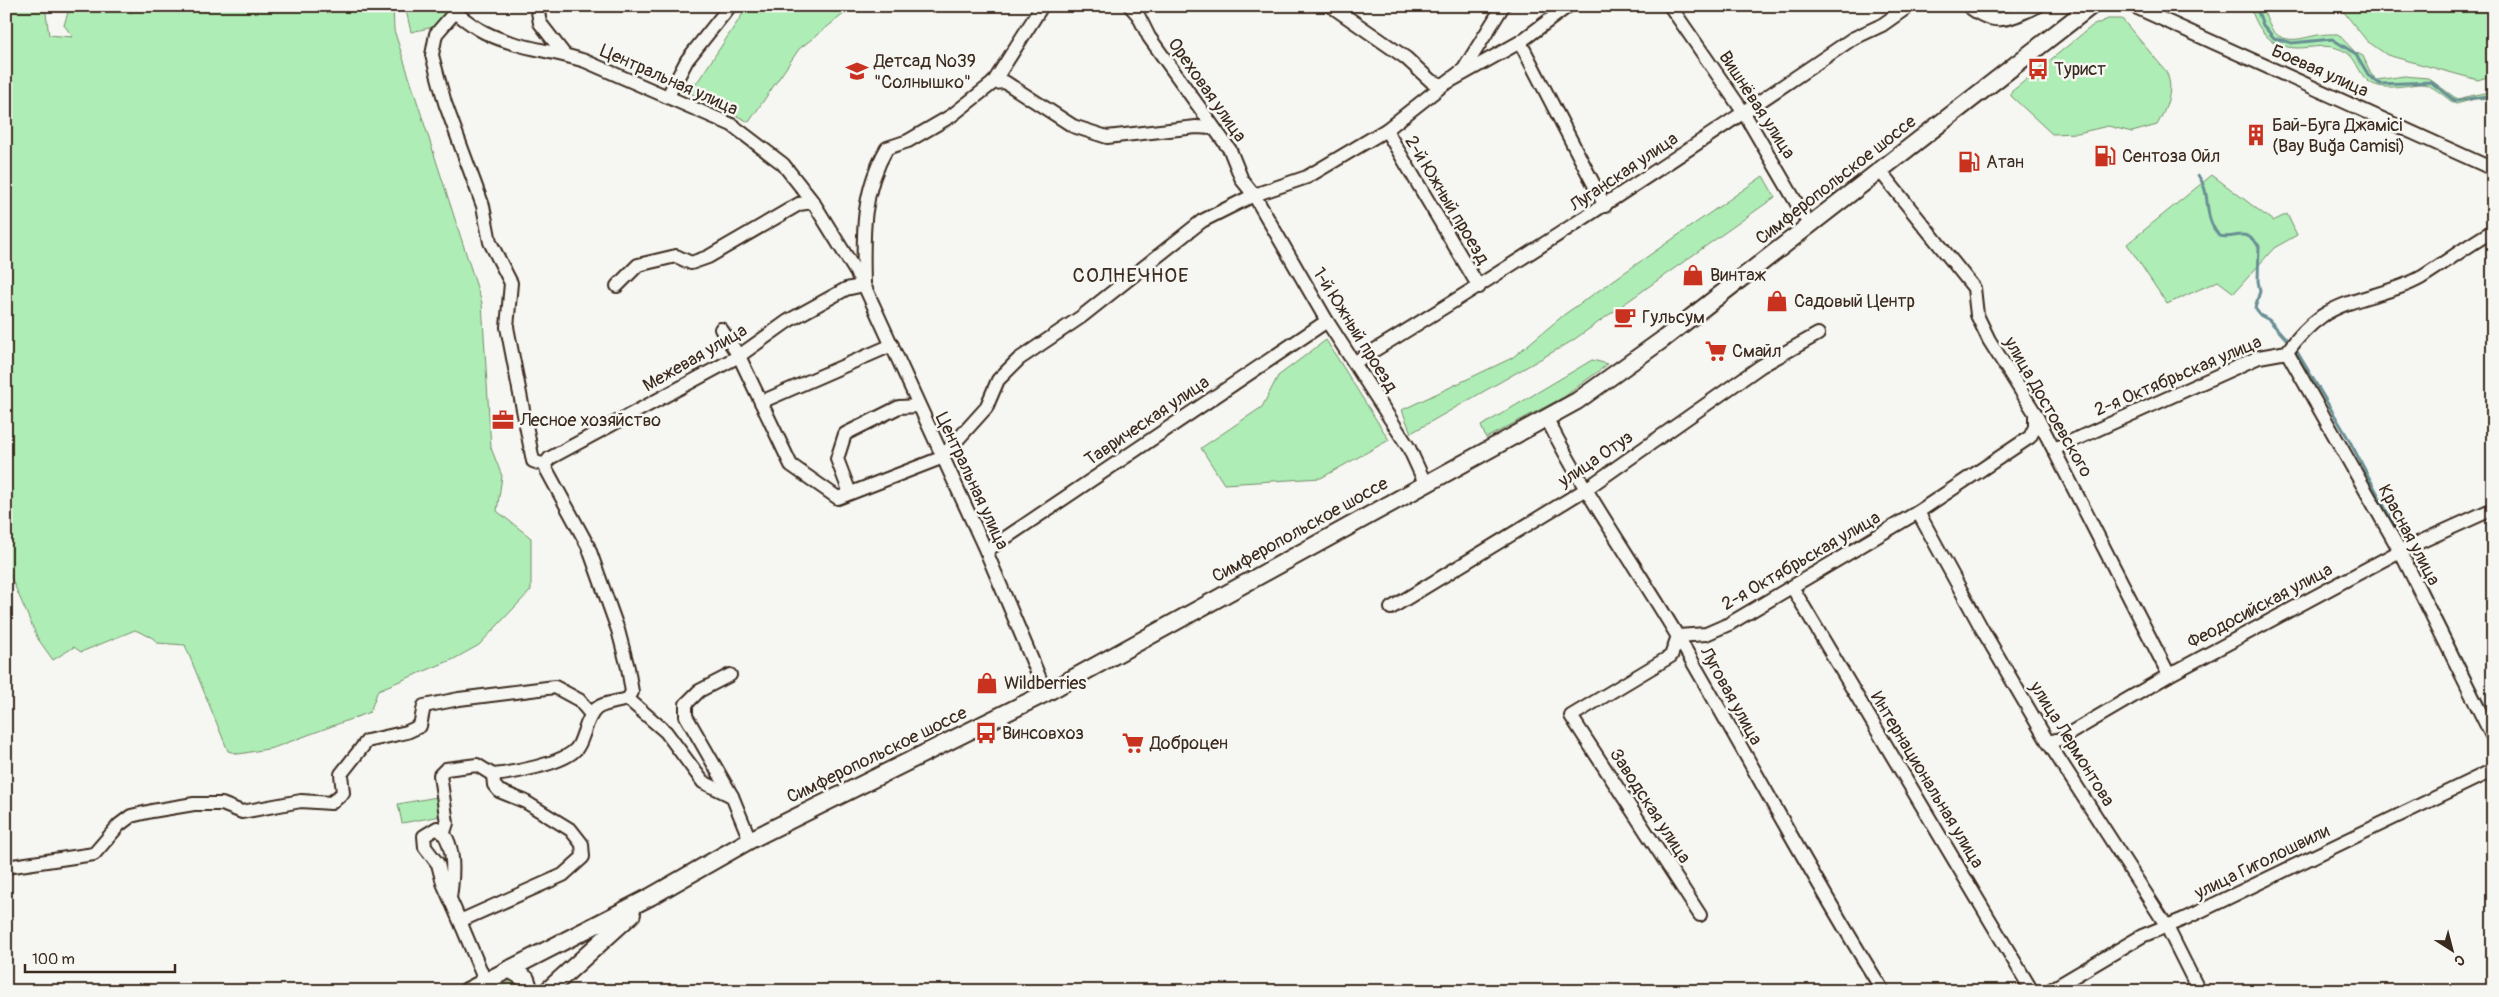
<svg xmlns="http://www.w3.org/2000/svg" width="2499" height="997" viewBox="0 0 2499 997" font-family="Pangolin,sans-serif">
<rect width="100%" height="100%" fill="#f6f6f2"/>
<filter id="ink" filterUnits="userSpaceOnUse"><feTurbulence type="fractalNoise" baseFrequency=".02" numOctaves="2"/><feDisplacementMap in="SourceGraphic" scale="10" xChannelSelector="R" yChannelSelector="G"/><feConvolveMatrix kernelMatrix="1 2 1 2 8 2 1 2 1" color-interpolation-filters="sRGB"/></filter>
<g filter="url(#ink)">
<g fill="#aeedb5" stroke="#748c6a">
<polygon points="6,6 45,6 49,35 73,37 64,25 70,6 125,6 131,13 134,6 393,6 394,30 482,303 491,448 502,476 497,511 531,538 531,590 479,645 454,659 378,690 370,712 273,748 239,754 228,751 185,645 157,643 153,638 135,630 81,652 74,647 53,660 38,639 6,566"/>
<polygon points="405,6 452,6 433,27 411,32"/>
<polygon points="748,6 854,6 799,49 749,122 690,93"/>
<path d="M2250,6H2261C2265,13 2267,21 2271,28C2283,46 2302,38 2318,35C2324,34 2331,34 2338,34L2355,52L2363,56L2371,74L2377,80L2404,76L2428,78L2457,99L2493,91V98L2475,99L2456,104C2446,99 2432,83 2420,84C2404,85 2382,92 2368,81C2357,72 2357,56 2342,50C2326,43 2314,48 2297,48C2269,47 2258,30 2250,6Z"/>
<polygon points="2339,6 2493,6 2493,75 2478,80 2387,55 2367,41"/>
<path d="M2108,19H2122L2165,70C2176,88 2166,109 2157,125L2132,132L2108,126L2078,133L2052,134L2011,96V92L2092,26Z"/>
<polygon points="2212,175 2273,221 2287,214 2297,235 2274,248 2234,293 2218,281 2167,304 2127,244"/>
<polygon points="1763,176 1775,197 1572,341 1411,433 1402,410 1512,358 1565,314"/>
<polygon points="1326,340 1389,440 1321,478 1224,484 1201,448 1262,407 1278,376"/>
<polygon points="1592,360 1608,364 1564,397 1486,438 1481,426"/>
<polygon points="437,797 441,816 402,823 398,804"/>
<polygon points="514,979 521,991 493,991"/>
</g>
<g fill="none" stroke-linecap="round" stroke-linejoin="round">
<g stroke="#678f94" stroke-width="3">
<polyline points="2256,6 2263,25 2274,38 2292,43 2332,39 2356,54 2369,76 2380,84 2431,82 2455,101 2493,95"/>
<path d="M2198,175C2213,196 2201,213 2219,236C2238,240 2243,226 2259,246L2258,281L2260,291L2255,308L2260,315L2269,320L2288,341"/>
<polyline points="2296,350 2348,438 2399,534"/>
<polyline points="2409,554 2493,723"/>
</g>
<g stroke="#3b2a1e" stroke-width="16">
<g id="minor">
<polyline points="537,6 540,23 564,54"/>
<polyline points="1130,6 1138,15 1149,37 1230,150 1242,180 1254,195 1327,321 1409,448 1425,483"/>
<polyline points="1331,6 1406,58 1431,81 1443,85 1464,69 1503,6"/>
<polyline points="1670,6 1744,113 1810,226"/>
<path d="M1968,6C1996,28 2008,19 2038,6"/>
<polyline points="2133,6 2493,169"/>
<path d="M455,12C464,19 474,27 484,32C515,48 552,50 585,61L732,125L783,164L813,202L864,285L986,551L1046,693"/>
<polyline points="455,12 436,34 432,55 445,103 483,206 490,242 511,283 507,327 533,461 544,465 588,546 618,630 628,668 632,692 628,699 666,732 703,782 732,796 750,840"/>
<polyline points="1520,42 1605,206"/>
<polyline points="993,83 1005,82 1073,126 1107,137 1196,127 1213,128"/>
<polyline points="668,96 687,60 730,6"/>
<polyline points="1386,130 1479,287"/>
<polyline points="1880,171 1974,288 1977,315 1989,340 2035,413 2169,675"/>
<polyline points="617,286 638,265 676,256 691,263 708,257 799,204 813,202"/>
<polyline points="721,329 739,356 791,465 838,498 941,458 986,408 998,380 1019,359 1081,317 1202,221 1254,195 1307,177 1386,130 1443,85 1520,42 1568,6"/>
<polyline points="2287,352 2400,551 2493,738"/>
<path d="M1355,362C1524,260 1688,151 1852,39L1882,25L1909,6"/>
<polyline points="761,402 892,345"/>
<path d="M1547,419C1585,495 1635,564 1678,637C1747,754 1810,875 1883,991"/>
<path d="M2054,449L2259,357L2287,352C2297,338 2308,326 2322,316C2352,296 2391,295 2422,277C2446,262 2468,245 2493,231"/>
<path d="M544,465L550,458L739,356L788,321L846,289L864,285C863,236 861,193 887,148L908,141L951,116L993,83L1042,6"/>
<polyline points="850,493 837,459 845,434 899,407 919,406"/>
<polyline points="1918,512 1982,629 2048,742 2166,925 2199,991"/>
<polyline points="986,551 1327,321"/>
<polyline points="1792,587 2032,991"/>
<polyline points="1391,608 1586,489 1761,366 1818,334"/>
<polyline points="730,675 699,691 686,704 686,716 732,796"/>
<polyline points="2048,742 2060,739 2169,675 2400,551 2493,509"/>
<polyline points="444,832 447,823 440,775 446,769 477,765 493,775"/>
<polyline points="6,867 94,854 119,825 131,816 152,811 194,804 222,804 242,812 301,801 331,803 343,793 341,774 367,741 407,732 420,726 424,706 459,699 555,687 579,700 590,713"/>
<path d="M450,898C453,877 457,840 437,828L424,836L425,847L438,864L443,883L462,926"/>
<polyline points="1700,915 1571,716 1671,656 1678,636 1706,634 1729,624 1918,512 2030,437 2035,427 2035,413"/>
<path d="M485,981L462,926V920L563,875L583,857L582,844L571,830L524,801L499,791L494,785L493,775C512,773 563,764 576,749C580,745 582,737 584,732C594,702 599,706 628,699"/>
<polyline points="2049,991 2142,936 2184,919 2493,770"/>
</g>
</g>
<g stroke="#3b2a1e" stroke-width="20">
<g id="major">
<polyline points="509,969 526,979 530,991"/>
<polyline points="467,991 650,897 750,840 1046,693 1577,401 1662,340 2091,6"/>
<polyline points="547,991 632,914"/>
</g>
</g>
<use href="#minor" stroke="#f6f6f2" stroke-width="12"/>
<use href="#major" stroke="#f6f6f2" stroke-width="16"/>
</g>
</g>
<defs>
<g id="bus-bare" transform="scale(1.725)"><path d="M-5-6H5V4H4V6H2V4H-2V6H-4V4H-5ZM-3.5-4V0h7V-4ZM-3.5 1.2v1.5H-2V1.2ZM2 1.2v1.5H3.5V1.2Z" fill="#c8321e" stroke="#f6f6f2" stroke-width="2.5" paint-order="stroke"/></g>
<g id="school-bare" transform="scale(1.725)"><path d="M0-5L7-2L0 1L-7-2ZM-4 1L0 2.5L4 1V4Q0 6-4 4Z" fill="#c8321e" stroke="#f6f6f2" stroke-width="2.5" paint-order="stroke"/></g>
<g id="building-bare" transform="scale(1.725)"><path d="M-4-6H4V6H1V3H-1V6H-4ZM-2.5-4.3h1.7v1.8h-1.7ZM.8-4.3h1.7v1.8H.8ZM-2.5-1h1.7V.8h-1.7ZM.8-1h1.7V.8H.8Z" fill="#c8321e" stroke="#f6f6f2" stroke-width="2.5" paint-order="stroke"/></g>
<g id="fuel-bare" transform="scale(1.725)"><path d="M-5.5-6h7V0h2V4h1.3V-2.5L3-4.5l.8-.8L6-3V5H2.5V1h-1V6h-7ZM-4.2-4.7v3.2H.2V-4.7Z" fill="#c8321e" stroke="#f6f6f2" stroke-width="2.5" paint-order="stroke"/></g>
<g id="shop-bare" transform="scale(1.725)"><path d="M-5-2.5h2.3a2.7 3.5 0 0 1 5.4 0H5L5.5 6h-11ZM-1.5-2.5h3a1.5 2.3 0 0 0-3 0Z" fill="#c8321e" stroke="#f6f6f2" stroke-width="2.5" paint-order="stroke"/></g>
<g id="cafe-bare" transform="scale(1.725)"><path d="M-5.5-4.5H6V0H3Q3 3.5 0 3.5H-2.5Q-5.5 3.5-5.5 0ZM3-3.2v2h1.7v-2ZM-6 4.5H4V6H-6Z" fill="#c8321e" stroke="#f6f6f2" stroke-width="2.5" paint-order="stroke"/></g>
<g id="supermarket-bare" transform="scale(1.725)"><path d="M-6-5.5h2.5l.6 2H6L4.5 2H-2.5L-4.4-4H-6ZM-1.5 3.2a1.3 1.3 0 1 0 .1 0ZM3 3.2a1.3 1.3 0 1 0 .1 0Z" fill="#c8321e" stroke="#f6f6f2" stroke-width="2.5" paint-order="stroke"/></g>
<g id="office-bare" transform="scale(1.725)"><path d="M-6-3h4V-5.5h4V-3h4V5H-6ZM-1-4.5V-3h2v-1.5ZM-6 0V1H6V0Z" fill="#c8321e" stroke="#f6f6f2" stroke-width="2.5" paint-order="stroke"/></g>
</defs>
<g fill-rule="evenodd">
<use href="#bus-bare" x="2038" y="69"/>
<use href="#school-bare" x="857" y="71"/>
<use href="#building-bare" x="2256" y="135"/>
<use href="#fuel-bare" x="2105" y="156"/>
<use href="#fuel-bare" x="1969" y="162"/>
<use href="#shop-bare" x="1693" y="275"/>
<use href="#shop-bare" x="1777" y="301"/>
<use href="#cafe-bare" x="1625" y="317"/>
<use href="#supermarket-bare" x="1716" y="351"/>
<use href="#office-bare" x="503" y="420"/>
<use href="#shop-bare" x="987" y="683"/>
<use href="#bus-bare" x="986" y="733"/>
<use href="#supermarket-bare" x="1133" y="743"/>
</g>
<g text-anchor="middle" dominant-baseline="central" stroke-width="5" stroke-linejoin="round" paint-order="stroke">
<g font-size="18" fill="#3b2a1e" stroke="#f6f6f2" text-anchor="start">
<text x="874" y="61">Детсад №39<tspan x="874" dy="21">"Солнышко"</tspan></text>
<text x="2054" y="69">Турист</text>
<text x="2272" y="125">Бай-Буга Джамісі<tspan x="2272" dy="21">(Bay Buğa Camisi)</tspan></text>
<text x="2122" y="156">Сентоза Ойл</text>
<text x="1986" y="162">Атан</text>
<text x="1710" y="275">Винтаж</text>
<text x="1794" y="301">Садовый Центр</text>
<text x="1642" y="317">Гульсум</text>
<text x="1732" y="351">Смайл</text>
<text x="520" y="420">Лесное хозяйство</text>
<text x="1004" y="683">Wildberries</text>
<text x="1002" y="733">Винсовхоз</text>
<text x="1150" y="743">Доброцен</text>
</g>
<g font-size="18" fill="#3b2a1e" stroke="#f6f6f2">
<text transform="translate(2320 71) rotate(24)">Боевая улица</text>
<text transform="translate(669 80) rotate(24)">Центральная улица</text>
<text transform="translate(1207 90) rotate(55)">Ореховая улица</text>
<text transform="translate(1757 105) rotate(57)">Вишнёвая улица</text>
<text transform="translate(1624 172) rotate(-34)">Луганская улица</text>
<text transform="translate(1836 180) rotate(-38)">Симферопольское шоссе</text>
<text transform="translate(1447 200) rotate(59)">2-й Южный проезд</text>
<text transform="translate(1355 330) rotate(58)">1-й Южный проезд</text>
<text transform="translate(695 358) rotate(-30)">Межевая улица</text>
<text transform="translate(2178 376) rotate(-23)">2-я Октябрьская улица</text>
<text transform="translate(2048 407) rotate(60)">улица Достоевского</text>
<text transform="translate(1147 421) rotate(-34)">Таврическая улица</text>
<text transform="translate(1596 459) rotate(-34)">улица Отуз</text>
<text transform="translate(972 481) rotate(65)">Центральная улица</text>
<text transform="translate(1300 530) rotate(-29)">Симферопольское шоссе</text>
<text transform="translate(2409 535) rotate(62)">Красная улица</text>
<text transform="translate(1801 561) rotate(-30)">2-я Октябрьская улица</text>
<text transform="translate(2260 606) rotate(-28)">Феодосийская улица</text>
<text transform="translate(1731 696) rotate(61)">Луговая улица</text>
<text transform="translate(2072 744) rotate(58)">улица Лермонтова</text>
<text transform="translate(877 755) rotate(-26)">Симферопольское шоссе</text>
<text transform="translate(1927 780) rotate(59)">Интернациональная улица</text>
<text transform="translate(1650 806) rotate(57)">Заводская улица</text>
<text transform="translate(2262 862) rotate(-26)">улица Гиголошвили</text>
</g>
<g font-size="20" letter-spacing="1" fill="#3b2a1e" stroke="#f6f6f2">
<text x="1131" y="275">СОЛНЕЧНОЕ</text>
</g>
</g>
<rect width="2499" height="997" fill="none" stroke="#f6f6f2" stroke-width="25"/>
<rect x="12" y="12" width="2474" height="972" fill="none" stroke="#3b2a1e" stroke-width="2" filter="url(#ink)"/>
<g transform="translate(2452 950) rotate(144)" stroke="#f6f6f2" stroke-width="4" paint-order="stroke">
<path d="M0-4L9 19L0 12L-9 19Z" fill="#3b2a1e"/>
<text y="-8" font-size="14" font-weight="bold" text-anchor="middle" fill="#3b2a1e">С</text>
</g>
<path d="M25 964v8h150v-8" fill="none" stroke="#3b2a1e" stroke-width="2.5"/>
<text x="32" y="964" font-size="15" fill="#3b2a1e" stroke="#f6f6f2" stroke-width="4" paint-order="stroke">100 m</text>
</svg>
